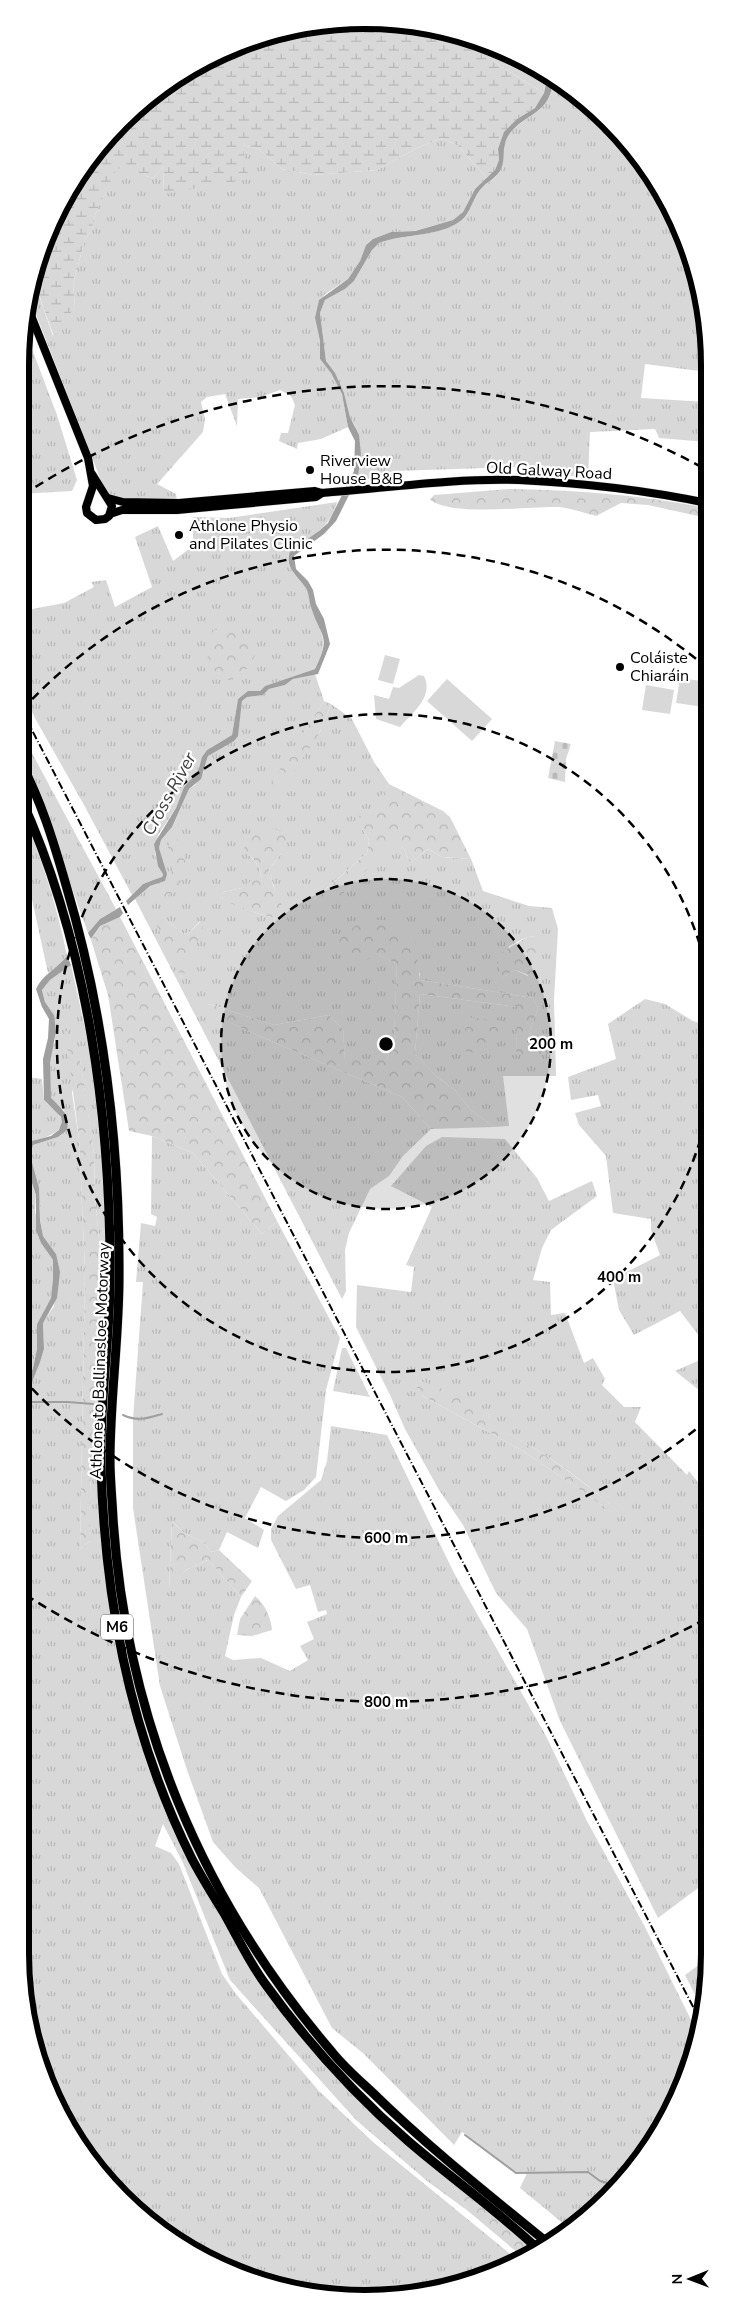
<svg xmlns="http://www.w3.org/2000/svg" width="730" height="2319" viewBox="0 0 730 2319" font-family="'Nunito Sans',sans-serif">
<defs>
<pattern id="grass-tufts" width="24" height="20" patternUnits="userSpaceOnUse" patternTransform="scale(1.25)"><rect width="24" height="20" fill="#d8d8d8"/><path d="M3 7l-1-3M5 7V3M7 7l1-3M15 17l-1-3M17 17v-4M19 17l1-3" fill="none" stroke="#b8b8b8"/></pattern>
<pattern id="forest-crowns" width="20" height="18" patternUnits="userSpaceOnUse" patternTransform="scale(1.25)"><rect width="20" height="18" fill="#d8d8d8"/><path d="M2 6a3 3 0 1 1 6 0M12 15a3 3 0 1 1 6 0" fill="none" stroke="#b8b8b8"/></pattern>
<pattern id="wetland-marsh" width="20" height="14" patternUnits="userSpaceOnUse" patternTransform="scale(1.25)"><rect width="20" height="14" fill="#d8d8d8"/><path d="M1 5h8M5 5V1M11 12h8M15 12V8" fill="none" stroke="#b8b8b8"/></pattern>
<pattern id="cemetery-stones" width="16" height="16" patternUnits="userSpaceOnUse" patternTransform="scale(1.25)"><rect width="16" height="16" fill="#d8d8d8"/><path d="M2 7V4a2 2 0 0 1 4 0v3zM10 15v-3a2 2 0 0 1 4 0v3z" fill="#b8b8b8"/></pattern>
</defs>
<rect width="100%" height="100%" fill="#fff"/>
<g fill="url(#grass-tufts)" fill-rule="evenodd">
<polygon points="497,51 537,66 548,75 544,93 494,62"/>
<path d="M553,79L624,137L675,213L678,223L672,232L685,248L707,320V372L645,364L641,398L707,402V442L659,438L655,429L590,432L588,478L514,467L394,471L357,482L361,454L355,426L350,417L344,393L326,361L320,313L325,300L345,289L354,281L372,250L379,243C403,234 433,237 456,224C470,217 471,202 480,190C485,183 498,178 501,169C504,160 501,148 506,139C520,114 551,117 553,79Z"/>
<polygon points="442,138 458,146 487,178 475,189 463,212 453,220 414,231 391,232 373,239 366,245 360,261 348,279 324,295 315,318 320,341 320,359 331,373 342,394 348,427 321,439 298,443 297,449 279,441 281,433 288,433 295,405 291,396 280,390 261,397 238,399 237,426 225,394 207,397 201,402 205,419 203,432 157,484 176,494 177,501 129,501 110,496 102,483 28,294 33,278 53,336 75,307 73,283 85,240 92,230 95,215 117,167 153,178 163,167 164,194 242,145 259,149 282,169 313,175 377,170 417,148"/>
<polygon points="24,328 57,415 77,480 72,491 20,494 20,365"/>
<path d="M337,502C334,514 328,523 319,531C314,536 290,548 289,553C285,567 297,577 305,586C310,593 309,601 312,608C322,638 330,638 315,669L265,686L260,691H248L238,699L232,735L207,750L202,757L199,772L184,787L176,808L158,835L155,854L163,874L161,878L143,884L132,895L84,805L36,720L20,687V604L22,611L64,603L94,587L91,582L106,580L115,607L152,587L135,537L158,526L173,561L193,546V517L229,518Z"/>
<path d="M315,674L324,701L270,786L319,734L331,704L352,719L374,762L389,784L361,827L369,840L367,853L313,900L344,893L395,841L404,849L410,863L428,849L442,857L471,859L483,891L529,906L552,908L558,929L554,1000L556,1076H503L509,1126L494,1127L471,1110L455,1090L437,1077L415,1054L420,994L518,1007L516,1055L543,1045L529,1033L538,1008L533,998L420,980V973L377,954L397,964L394,1043L386,1060H345L343,1029L329,1015L274,1025L209,1004L203,1009L250,1032L402,1097L431,1129L403,1156L389,1176L370,1189L349,1233L345,1250L346,1291L342,1299L135,899L150,886L165,881L159,848L161,840L172,827L189,789L195,785L204,772L208,756L238,732L242,701L247,697L263,695L269,689L285,685L293,679ZM241,851L281,854L269,869C273,888 281,901 282,920L256,913L222,899L223,892L242,888L262,878C258,864 255,857 241,851ZM165,919L183,934L190,932L200,921L181,978ZM536,936L528,976L515,970L503,977L509,946L527,937Z"/>
<polygon points="20,731 116,909 100,919 88,933 26,761 20,750"/>
<path d="M20,805C40,855 57,904 67,956L59,966L48,973L28,881L20,857Z"/>
<path d="M71,965L92,1060L105,1188L106,1263L99,1504L105,1576L120,1665L198,1877L243,1955L306,2042L452,2182L468,2211L427,2181L356,2120L230,1980L183,1863L163,1824L155,1846L171,1853L179,1864L222,1974L236,1994L319,2091L373,2142L520,2262L455,2287L388,2298L320,2296L212,2263L155,2228L106,2182L46,2086L27,2021L21,1962L28,1954L20,1956V1402L28,1392L44,1349L43,1322L54,1306L56,1254L43,1236L40,1219V1207L30,1155L33,1145L58,1137L67,1130L64,1110L51,1099L48,1079L51,1049L55,1043L54,1015L45,1002L42,990L50,980ZM80,1059L94,1154L95,1196L100,1250L97,1378L90,1492V1541L80,1549L85,1270L79,1139L72,1093Z"/>
<polygon points="645,999 665,1004 693,1021 708,1026 709,1349 680,1311 634,1335 619,1310 613,1279 660,1255 651,1230 651,1219 613,1213 606,1156 579,1125 575,1113 601,1106 598,1095 571,1100 568,1077 616,1059 608,1024"/>
<path d="M20,1076L42,1079L44,1100C48,1106 55,1109 59,1115C73,1132 39,1139 29,1142L28,1173L36,1195L35,1211L41,1243L53,1260V1278L51,1298L37,1324V1349L33,1368L24,1391L20,1394Z"/>
<polygon points="152,1136 193,1153 262,1234 277,1221 340,1338 326,1390 316,1477 304,1490 286,1501 261,1487 245,1518 264,1530 258,1548 227,1532 219,1550 211,1552 203,1542 184,1533 172,1521 169,1589 186,1570 208,1560 241,1597 234,1615 225,1656 233,1660 261,1658 290,1671 308,1660 300,1646 314,1639 307,1622 327,1614 326,1610 318,1612 310,1585 296,1589 271,1540 271,1529 278,1516 321,1480 327,1461 331,1426 387,1435 454,1573 546,1736 587,1821 645,1927 699,2036 684,2086 652,2145 571,2230 520,2188 527,2173 516,2173 462,2132 454,2145 364,2054 332,2028 259,1888 235,1867 213,1842 187,1770 160,1686 133,1508 133,1419 143,1282 136,1282 141,1223 155,1226 157,1217 151,1214"/>
<path d="M442,1137L505,1139L537,1178L549,1201L592,1181L597,1196L551,1230L542,1248L533,1280L550,1282L551,1315L565,1313L584,1363L593,1358L605,1379L602,1385L624,1407H641L635,1422L687,1475L689,1471L703,1489L709,1481L710,1879L658,1918L560,1721L527,1629L496,1593L463,1525L439,1490L405,1429L390,1395L356,1327L357,1285L411,1292L414,1267L406,1265L432,1207L391,1186L426,1146ZM420,1381L490,1415L486,1423C524,1440 556,1461 588,1486C599,1496 613,1505 621,1518L523,1451L421,1395Z"/>
<polygon points="342,1348 346,1348 370,1397 333,1391"/>
<polygon points="709,1356 709,1398 675,1371"/>
<polygon points="710,1957 704,2012 685,1975"/>
</g>
<g fill="url(#forest-crowns)">
<path d="M509,489C576,490 642,495 707,508V518L648,505L621,503L596,516C584,513 571,508 559,507C527,506 455,517 430,500L434,495Z"/>
<path d="M224,627L251,643L257,652C243,676 241,683 212,679L205,670L213,631Z"/>
<polygon points="324,701 331,704 319,734 285,785 269,786"/>
<polygon points="389,784 443,811 450,817 471,859 442,857 428,849 410,863 404,849 395,842 344,893 328,902 312,901 367,853 369,840 361,827 359,816 371,810"/>
<path d="M269,828L282,831L287,840L281,854L269,869L273,885L285,912L282,920L256,913L222,900L223,892L242,888L254,878H262C258,864 255,856 241,852L255,834Z"/>
<path d="M170,837L177,838C181,847 187,859 186,869C183,885 164,907 147,898L170,880L172,869L167,854Z"/>
<polygon points="120,917 277,1221 262,1234 193,1153 152,1136 129,1131 108,995 91,940 100,926"/>
<polygon points="165,919 183,934 190,932 201,921 204,925 182,979 154,920"/>
<polygon points="362,920 388,920 415,941 420,980 533,998 538,1008 529,1033 543,1045 549,1054 516,1055 517,1007 420,994 415,1054 437,1077 455,1090 471,1110 494,1127 431,1129 402,1097 250,1032 202,1009 209,1004 274,1025 329,1015 343,1029 345,1060 386,1060 394,1043 397,964 377,954 366,960 353,957 337,942"/>
<polygon points="536,936 539,959 537,978 515,970 503,977 497,963 498,955 527,937"/>
<polygon points="467,1017 503,1021 503,1036 488,1054 466,1052 464,1038"/>
<polygon points="65,1028 80,1059 86,1097 94,1154 95,1196 100,1250 97,1378 90,1492 90,1541 80,1549 85,1270 79,1139"/>
<path d="M414,1381C432,1379 473,1406 490,1415L487,1423C524,1440 556,1461 589,1487C601,1497 614,1506 622,1519L523,1451L421,1395Z"/>
<polygon points="172,1521 184,1533 203,1542 211,1552 219,1550 252,1581 241,1597 208,1560 186,1570 169,1590"/>
<path d="M255,1596C265,1604 271,1618 272,1630L252,1636L237,1635L240,1619Z"/>
<polygon points="452,2182 537,2251 525,2259 468,2211"/>
</g>
<polygon fill="url(#wetland-marsh)" points="365,20 433,27 497,51 494,62 544,93 535,108 517,119 498,149 499,160 495,170 487,178 458,146 442,138 417,148 377,170 313,175 282,169 259,149 242,145 249,179 164,194 163,167 153,178 117,168 95,215 92,230 85,240 73,283 75,307 54,337 33,278 46,233 78,173 121,121 174,78 233,46 298,27"/>
<polygon fill="url(#cemetery-stones)" points="555,741 571,744 566,759 565,782 548,778"/>
<g fill="#d8d8d8">
<polygon points="385,655 400,659 393,684 378,680"/>
<path d="M419,675L424,676C434,697 413,712 400,727L376,719L374,695L389,699L393,687L399,688Z"/>
<polygon points="680,678 708,682 704,707 676,703"/>
<polygon points="447,679 492,719 472,741 427,701"/>
<polygon points="646,685 674,690 670,714 642,710"/>
</g>
<g fill="#9f9f9f">
<path d="M548,75L553,79C551,116 523,113 508,136C501,147 506,158 501,169C497,178 486,182 480,190C471,202 470,217 456,224C434,237 402,234 379,243L372,250L354,281L345,289L325,300L320,313L326,361L335,373L344,393L350,417L359,435L361,454L358,477L336,521L324,534L294,556L296,569L308,581L313,590L316,604L324,619L330,644L318,674L293,679L285,685L269,689L263,695L247,697L242,701L238,736L234,741L208,756L201,779L189,789L172,827L161,840L159,848L167,874L165,881L150,886L128,905L126,901L143,884L162,877L163,874L158,866L154,844L176,808L184,787L198,772L202,757L207,750L232,735L238,699L248,691H260L265,686L315,669C332,634 321,639 311,607C309,600 309,594 306,588C298,576 284,568 290,551L319,531L328,523L354,471L355,441L348,427L342,394L331,373L320,359V341L315,318L319,300L348,279L360,261L366,245L373,239L391,232L415,231L453,220L463,212L475,189L495,170L499,160L498,149L504,132L517,119L535,108L544,93Z"/>
<polygon points="120,907 123,913 120,917 100,926 91,939 88,933 100,919"/>
<path d="M67,956L71,965L50,980L42,990L45,1002L54,1015L56,1031L50,1063L51,1098C62,1109 70,1114 67,1130L58,1137L33,1145L30,1155L39,1188L40,1220L43,1236L56,1254L60,1272L57,1298L43,1323L44,1349L40,1362L28,1392L20,1402V1394L24,1391L33,1368L37,1349V1324L51,1298L53,1278V1260L41,1243L36,1230V1195L24,1160L25,1147L28,1142L51,1136L59,1130L62,1122L61,1117L44,1100L43,1059L48,1038L49,1019L42,1007L36,989C44,973 56,970 67,956Z"/>
</g>
<g fill="none" stroke-linecap="round" stroke-linejoin="round">
<g stroke="#9f9f9f" stroke-width="2">
<polyline points="20,1182 33,1182"/>
<polyline points="20,1402 68,1402 93,1404"/>
<path d="M123,1415C138,1422 148,1418 162,1414"/>
<polyline points="465,2135 516,2173 588,2172 600,2181 611,2184 617,2183"/>
</g>
<g stroke="#dbdbdb" stroke-width="9">
<g id="major">
<polyline points="26,303 88,458 93,486 86,507 87,513 96,520 105,519 109,516 112,506 92,474"/>
<path d="M108,498L123,502L179,503L315,491L322,493C387,488 453,478 519,480C583,483 645,490 707,503"/>
<polyline points="110,514 122,510 177,510 316,497 322,493"/>
</g>
</g>
<g stroke="#dbdbdb" stroke-width="10">
<g id="highway">
<path d="M20,761C41,800 54,843 66,885C104,1013 120,1145 119,1278C119,1338 110,1399 110,1460C110,1479 112,1498 113,1518C126,1718 201,1899 332,2052C344,2067 359,2080 373,2093C428,2147 489,2195 549,2244"/>
<path d="M20,796C88,945 111,1118 110,1280C110,1342 99,1405 101,1467C105,1603 131,1737 192,1859C202,1878 214,1897 225,1915C238,1938 250,1964 266,1985C307,2042 355,2095 408,2141C451,2178 498,2211 539,2250"/>
</g>
</g>
<use href="#major" stroke="#000" stroke-width="8"/>
<use href="#highway" stroke="#000" stroke-width="9"/>
<polyline stroke="#000" stroke-width="2" stroke-dasharray="8 2.5 1 2.5" stroke-linecap="butt" points="20,707 702,2024"/>
</g>
<circle cx="386" cy="1044" r="165" fill="#000" fill-opacity=".12"/>
<g fill="none" stroke="#000" stroke-width="2.5" stroke-dasharray="9 6">
<circle cx="386" cy="1044" r="165"/>
<path d="M708 1110A329 329 0 1 1 708 976"/>
<path d="M707 1420A494 494 0 0 1 22 1378M22 710A494 494 0 0 1 707 668"/>
<path d="M705 1619A658 658 0 0 1 23 1593M23 495A658 658 0 0 1 705 469"/>
</g>
<g fill="#000" stroke="#fff" stroke-width="2">
<circle cx="310" cy="470" r="5"/>
<circle cx="179" cy="535" r="5"/>
<circle cx="620" cy="667" r="5"/>
</g>
<g text-anchor="middle" dominant-baseline="central" stroke-width="4.5" stroke-linejoin="round" paint-order="stroke">
<rect fill="#fff" stroke="#4c4c4c" stroke-width="1" x="101" y="1614.5" width="32" height="25" rx="4"/>
<g font-size="15" font-weight="bold" fill="#000">
<text x="117" y="1627">M6</text>
</g>
<g font-size="16" fill="#000" stroke="#fff" text-anchor="start">
<text x="320" y="461">Riverview<tspan x="320" dy="18">House B&amp;B</tspan></text>
<text x="189" y="526">Athlone Physio<tspan x="189" dy="18">and Pilates Clinic</tspan></text>
<text x="630" y="658">Coláiste<tspan x="630" dy="18">Chiaráin</tspan></text>
</g>
<g font-size="16" fill="#000" stroke="#fff">
<text transform="translate(549 471) rotate(3)">Old Galway Road</text>
<text transform="translate(100 1361) rotate(-88)">Athlone to Ballinasloe Motorway</text>
</g>
<g font-size="18" font-style="italic" fill="#404040" stroke="#fff">
<text transform="translate(169 794) rotate(-61)">Cross River</text>
</g>
</g>
<path d="M0 0H730V2319H0ZM365 29H365A336 336 0 0 1 701 365V1954A336 336 0 0 1 365 2290H365A336 336 0 0 1 29 1954V365A336 336 0 0 1 365 29Z" fill="#fff" fill-rule="evenodd"/>
<path fill="none" stroke="#000" stroke-width="6" d="M365 29H365A336 336 0 0 1 701 365V1954A336 336 0 0 1 365 2290H365A336 336 0 0 1 29 1954V365A336 336 0 0 1 365 29Z"/>
<circle cx="386" cy="1044" r="8" fill="#000" stroke="#fff" stroke-width="2.5"/>
<g font-size="15" text-anchor="middle" font-weight="bold" fill="#000" stroke="#fff" stroke-width="4.5" stroke-linejoin="round" paint-order="stroke">
<text x="551" y="1049">200 m</text>
<text x="619" y="1282">400 m</text>
<text x="386" y="1543">600 m</text>
<text x="386" y="1707">800 m</text>
</g>
<g transform="translate(690 2279) rotate(269)" stroke="#ffffff" stroke-width="4" paint-order="stroke">
<path d="M0-4L9 19L0 12L-9 19Z" fill="#000000"/>
<text y="-8" font-size="14" font-weight="bold" text-anchor="middle" fill="#000000">N</text>
</g>
</svg>
